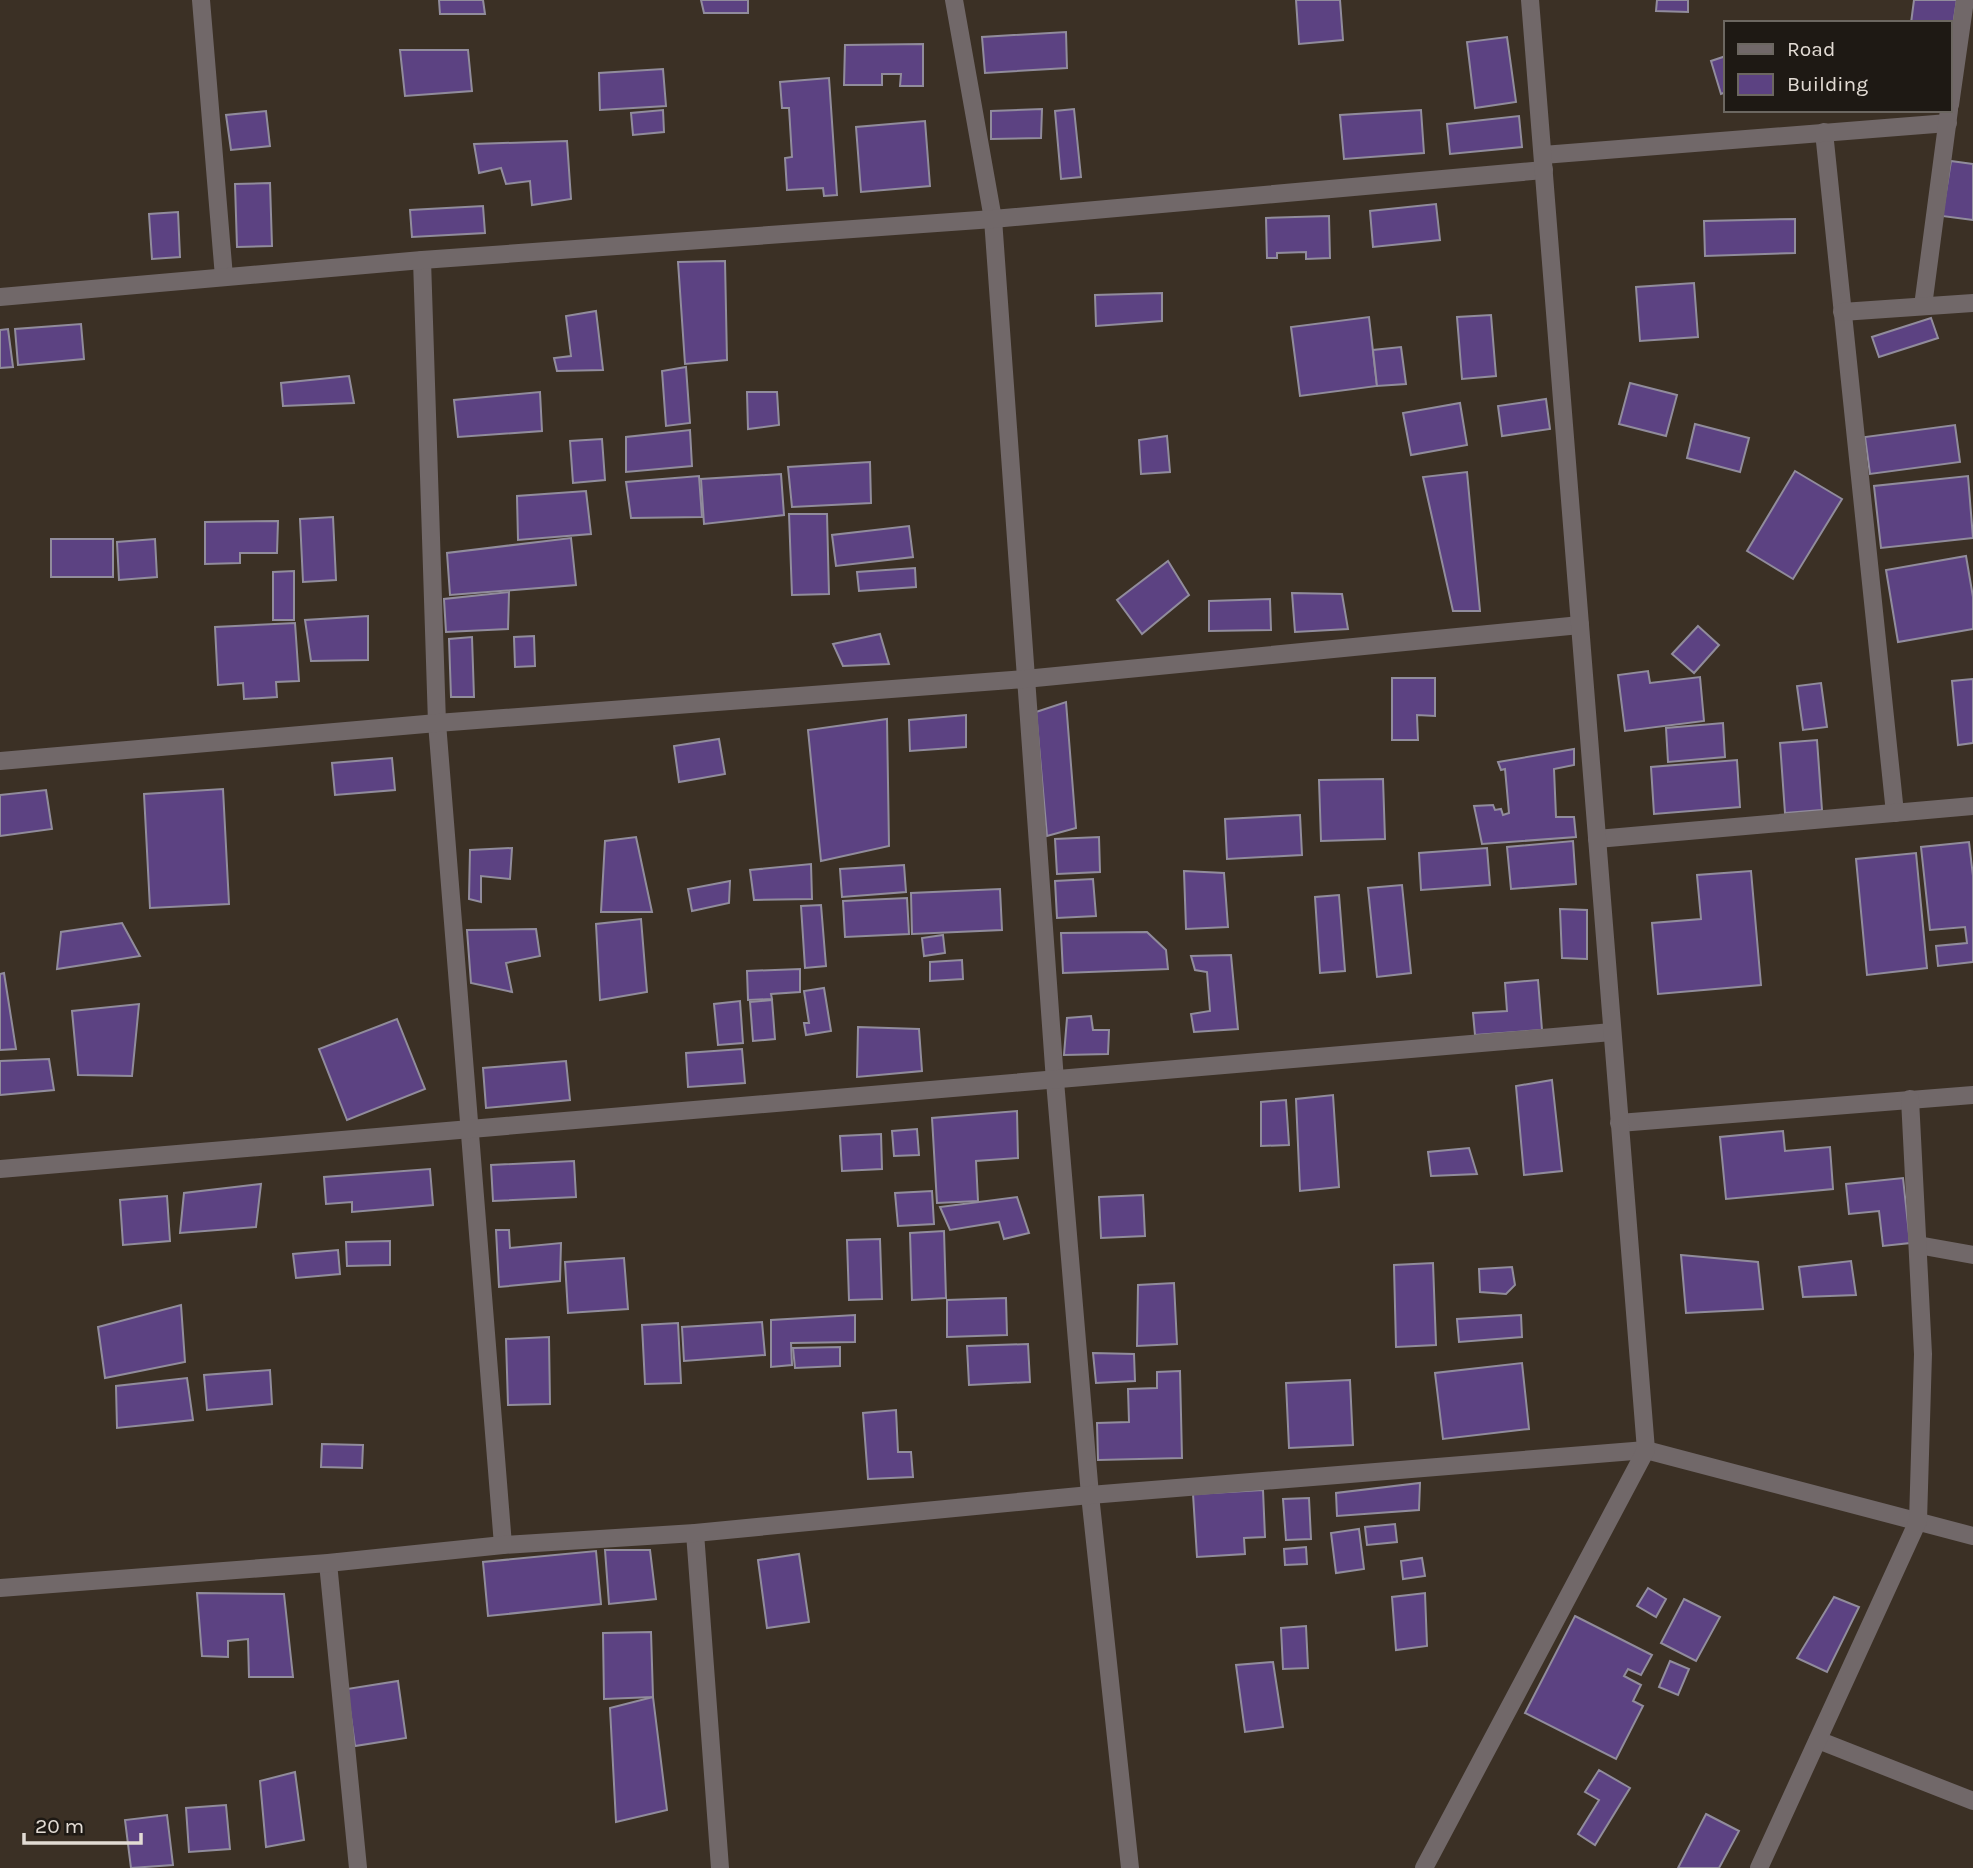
<svg xmlns="http://www.w3.org/2000/svg" width="1973" height="1868" viewBox="0 0 1973 1868" font-family="Karla,sans-serif">
<rect width="100%" height="100%" fill="#3b3025"/>
<g fill="#5c4282" stroke="#918c9c" stroke-width="2">
<polygon points="439,0 483,0 485,14 440,14"/>
<polygon points="701,0 748,0 748,13 704,13"/>
<polygon points="1296,0 1340,0 1343,40 1299,44"/>
<polygon points="1657,0 1688,0 1688,12 1656,11"/>
<polygon points="1914,0 1957,0 1951,39 1950,23 1911,23"/>
<polygon points="1066,32 1067,68 985,73 982,37"/>
<polygon points="1507,37 1516,102 1475,108 1467,42"/>
<polygon points="923,44 923,86 900,86 901,74 882,74 882,85 844,85 845,45"/>
<polygon points="400,50 468,50 472,91 405,96"/>
<polygon points="1726,56 1726,92 1721,94 1711,61"/>
<polygon points="663,69 666,106 600,110 599,73"/>
<polygon points="829,78 837,195 824,196 823,188 787,190 785,158 792,157 789,108 782,108 780,82"/>
<polygon points="1042,109 1041,138 991,139 991,111"/>
<polygon points="1074,109 1081,177 1061,179 1055,111"/>
<polygon points="663,110 664,132 633,135 631,113"/>
<polygon points="1421,110 1424,153 1344,159 1340,115"/>
<polygon points="266,111 270,146 231,150 226,115"/>
<polygon points="1519,116 1522,147 1450,154 1447,124"/>
<polygon points="925,121 930,186 861,192 856,127"/>
<polygon points="567,141 571,199 532,205 530,181 506,184 501,168 479,173 474,144"/>
<polygon points="1951,161 1973,164 1973,220 1942,216"/>
<polygon points="270,183 272,246 237,247 235,184"/>
<polygon points="1436,204 1440,240 1373,247 1370,211"/>
<polygon points="483,206 485,233 412,237 410,210"/>
<polygon points="178,212 180,257 152,259 149,214"/>
<polygon points="1329,216 1330,258 1306,259 1306,252 1277,253 1277,258 1267,258 1266,218"/>
<polygon points="1795,219 1795,253 1705,256 1704,221"/>
<polygon points="725,261 727,360 685,364 678,262"/>
<polygon points="1694,283 1698,337 1640,341 1636,287"/>
<polygon points="1162,293 1162,321 1096,326 1095,295"/>
<polygon points="596,311 603,370 557,371 554,358 571,356 566,316"/>
<polygon points="1491,315 1496,376 1462,379 1457,317"/>
<polygon points="1369,317 1377,386 1300,396 1291,327"/>
<polygon points="1931,318 1938,338 1879,357 1872,337"/>
<polygon points="81,324 84,359 18,365 15,329"/>
<polygon points="8,329 13,367 0,368 0,330"/>
<polygon points="1401,347 1406,384 1377,386 1373,350"/>
<polygon points="686,367 690,423 666,426 662,371"/>
<polygon points="349,376 354,403 283,406 281,383"/>
<polygon points="1630,383 1677,395 1666,436 1619,424"/>
<polygon points="540,392 542,431 458,437 454,400"/>
<polygon points="747,392 777,392 779,425 748,429"/>
<polygon points="1546,399 1550,429 1502,436 1498,406"/>
<polygon points="1460,403 1467,445 1411,455 1403,413"/>
<polygon points="1695,424 1749,438 1740,472 1687,458"/>
<polygon points="1955,425 1960,462 1870,474 1865,437"/>
<polygon points="690,430 692,466 626,472 626,437"/>
<polygon points="1167,436 1170,472 1141,474 1139,440"/>
<polygon points="602,439 605,480 573,483 570,441"/>
<polygon points="870,462 871,503 792,507 788,467"/>
<polygon points="1795,471 1842,499 1793,579 1747,551"/>
<polygon points="1467,472 1480,611 1453,611 1423,477"/>
<polygon points="781,474 784,515 704,524 701,479"/>
<polygon points="699,476 702,517 631,518 626,482"/>
<polygon points="1968,476 1973,538 1881,548 1874,486"/>
<polygon points="586,491 591,534 518,540 517,496"/>
<polygon points="789,514 827,514 829,594 792,595"/>
<polygon points="333,517 336,580 303,582 300,519"/>
<polygon points="278,521 277,553 240,553 240,563 205,564 205,522"/>
<polygon points="909,526 913,557 836,566 832,535"/>
<polygon points="571,538 576,585 450,595 447,553"/>
<rect x="51" y="539" width="62" height="38"/>
<polygon points="155,539 157,577 119,580 117,542"/>
<polygon points="1966,556 1973,597 1973,629 1898,642 1886,570"/>
<polygon points="1168,561 1189,595 1142,634 1117,600"/>
<polygon points="915,568 916,587 859,591 857,572"/>
<polygon points="294,571 294,620 273,620 273,572"/>
<polygon points="509,592 508,629 446,632 444,599"/>
<polygon points="1292,593 1342,594 1348,629 1295,632"/>
<polygon points="1270,599 1271,630 1209,631 1209,601"/>
<polygon points="368,616 368,660 311,661 305,620"/>
<polygon points="295,623 299,681 276,682 277,697 244,699 243,683 218,685 215,627"/>
<polygon points="1698,626 1719,645 1694,673 1672,654"/>
<polygon points="880,634 889,664 843,666 833,644"/>
<polygon points="534,636 535,666 515,667 514,637"/>
<polygon points="472,637 474,697 451,697 449,639"/>
<polygon points="1648,671 1650,683 1700,677 1704,721 1625,731 1618,675"/>
<polygon points="1392,678 1435,678 1435,716 1417,715 1418,740 1392,740"/>
<polygon points="1973,679 1973,743 1958,745 1952,681"/>
<polygon points="1821,683 1827,727 1803,730 1797,686"/>
<polygon points="1066,702 1076,828 1047,836 1036,712"/>
<polygon points="966,715 966,747 910,751 909,720"/>
<polygon points="887,719 889,846 821,861 808,730"/>
<polygon points="1723,723 1725,757 1668,762 1666,728"/>
<polygon points="719,739 725,774 679,782 674,746"/>
<polygon points="1817,740 1822,810 1785,813 1780,743"/>
<polygon points="1574,749 1574,765 1554,769 1556,817 1574,817 1576,837 1482,844 1474,806 1493,805 1495,810 1501,809 1503,815 1509,813 1505,769 1501,770 1498,762"/>
<polygon points="392,758 395,790 335,795 332,763"/>
<polygon points="1737,760 1740,807 1654,814 1651,767"/>
<polygon points="1383,779 1385,839 1321,841 1319,780"/>
<polygon points="223,789 229,904 150,908 144,794"/>
<polygon points="46,790 52,829 0,836 0,795"/>
<polygon points="1300,815 1302,855 1227,859 1225,819"/>
<polygon points="636,837 652,912 601,912 605,841"/>
<polygon points="1099,837 1100,872 1057,874 1055,839"/>
<polygon points="1573,841 1576,884 1511,889 1507,847"/>
<polygon points="1969,842 1973,876 1973,962 1938,966 1936,946 1967,943 1965,927 1930,930 1921,847"/>
<polygon points="512,848 510,879 481,876 481,902 469,899 470,850"/>
<polygon points="1487,848 1490,885 1421,890 1419,853"/>
<polygon points="1916,853 1927,968 1867,975 1856,859"/>
<polygon points="811,864 812,899 754,900 750,870"/>
<polygon points="904,865 906,892 842,897 840,869"/>
<polygon points="1184,871 1224,873 1228,927 1186,929"/>
<polygon points="1751,871 1761,985 1658,994 1652,923 1701,919 1697,875"/>
<polygon points="1093,879 1096,916 1057,918 1055,881"/>
<polygon points="730,881 729,903 692,911 688,889"/>
<polygon points="1402,885 1411,973 1377,977 1368,888"/>
<polygon points="1000,889 1002,930 912,934 911,893"/>
<polygon points="1339,895 1345,971 1320,973 1315,897"/>
<polygon points="907,898 909,934 845,937 843,901"/>
<polygon points="821,905 826,966 805,968 801,906"/>
<polygon points="1560,909 1587,910 1587,959 1562,958"/>
<polygon points="641,919 647,992 600,1000 596,924"/>
<polygon points="122,923 140,956 57,969 61,932"/>
<polygon points="536,929 540,956 506,963 512,992 471,983 467,930"/>
<polygon points="1147,932 1166,950 1168,969 1063,973 1061,933"/>
<polygon points="943,935 945,953 924,956 922,938"/>
<polygon points="1231,955 1238,1029 1194,1032 1191,1014 1210,1011 1207,972 1195,970 1191,956"/>
<polygon points="962,960 963,979 930,981 930,962"/>
<polygon points="800,969 800,992 771,994 772,999 748,1000 747,971"/>
<polygon points="4,973 16,1049 0,1050 0,974"/>
<polygon points="1538,980 1542,1030 1475,1035 1473,1013 1507,1011 1505,983"/>
<polygon points="824,988 831,1031 806,1035 804,1023 809,1023 804,991"/>
<polygon points="772,1000 775,1039 753,1041 750,1002"/>
<polygon points="740,1001 743,1043 718,1045 714,1004"/>
<polygon points="139,1004 132,1076 78,1075 72,1011"/>
<polygon points="1091,1016 1093,1030 1109,1030 1108,1054 1064,1055 1067,1018"/>
<polygon points="397,1019 425,1089 347,1120 319,1049"/>
<polygon points="858,1027 919,1029 922,1071 857,1077"/>
<polygon points="742,1049 745,1083 688,1087 686,1053"/>
<polygon points="49,1059 54,1090 0,1095 0,1061"/>
<polygon points="566,1061 570,1100 486,1108 483,1068"/>
<polygon points="1552,1080 1562,1171 1524,1175 1516,1086"/>
<polygon points="1333,1095 1339,1187 1300,1191 1296,1099"/>
<polygon points="1286,1100 1289,1145 1261,1146 1261,1102"/>
<polygon points="1017,1111 1018,1158 976,1161 978,1201 937,1203 932,1118"/>
<polygon points="917,1129 919,1155 894,1156 892,1131"/>
<polygon points="1783,1131 1785,1151 1830,1147 1833,1189 1726,1199 1720,1137"/>
<polygon points="881,1134 882,1169 842,1171 840,1136"/>
<polygon points="1469,1148 1477,1174 1431,1176 1428,1152"/>
<polygon points="574,1161 576,1197 493,1201 491,1165"/>
<polygon points="430,1169 433,1205 352,1212 352,1202 326,1204 324,1177"/>
<polygon points="1903,1178 1910,1243 1883,1246 1879,1211 1849,1214 1846,1184"/>
<polygon points="261,1184 256,1227 180,1233 184,1193"/>
<polygon points="932,1191 934,1224 898,1226 895,1193"/>
<polygon points="1143,1195 1145,1236 1101,1238 1099,1197"/>
<polygon points="167,1196 170,1241 123,1245 120,1200"/>
<polygon points="1017,1197 1029,1233 1004,1239 999,1222 950,1230 940,1207"/>
<polygon points="496,1230 509,1230 510,1248 561,1243 560,1281 499,1287"/>
<polygon points="944,1231 946,1298 912,1300 910,1233"/>
<polygon points="880,1239 882,1299 849,1300 847,1240"/>
<polygon points="390,1241 390,1265 347,1266 346,1242"/>
<polygon points="338,1250 340,1274 296,1278 293,1254"/>
<polygon points="1681,1255 1758,1262 1763,1309 1686,1313"/>
<polygon points="624,1258 628,1309 568,1313 565,1262"/>
<polygon points="1851,1261 1856,1295 1803,1297 1799,1267"/>
<polygon points="1433,1263 1436,1345 1396,1347 1394,1265"/>
<polygon points="1512,1267 1515,1285 1506,1294 1480,1292 1479,1269"/>
<polygon points="1174,1283 1177,1344 1137,1346 1138,1285"/>
<polygon points="1006,1298 1007,1335 947,1337 947,1300"/>
<polygon points="181,1305 185,1362 105,1378 98,1327"/>
<polygon points="855,1315 855,1342 791,1343 792,1365 771,1367 771,1320"/>
<polygon points="1521,1315 1522,1337 1459,1342 1457,1319"/>
<polygon points="762,1322 765,1355 684,1361 682,1327"/>
<polygon points="678,1323 681,1383 645,1384 642,1325"/>
<polygon points="549,1337 550,1404 508,1405 506,1339"/>
<polygon points="1028,1344 1030,1382 969,1385 967,1346"/>
<polygon points="840,1347 840,1366 795,1368 793,1348"/>
<polygon points="1093,1353 1134,1354 1135,1381 1096,1383"/>
<polygon points="1522,1363 1529,1429 1443,1439 1435,1373"/>
<polygon points="270,1370 272,1404 207,1410 204,1375"/>
<polygon points="1180,1371 1182,1458 1098,1460 1097,1423 1129,1422 1128,1389 1157,1388 1157,1372"/>
<polygon points="187,1378 193,1420 117,1428 116,1386"/>
<polygon points="1350,1380 1353,1445 1289,1448 1286,1383"/>
<polygon points="896,1410 898,1452 911,1452 913,1477 868,1479 863,1413"/>
<polygon points="322,1444 363,1445 362,1468 321,1467"/>
<polygon points="1420,1483 1419,1510 1337,1516 1336,1493"/>
<polygon points="1263,1490 1265,1537 1244,1538 1245,1554 1197,1557 1193,1494"/>
<polygon points="1309,1498 1311,1539 1286,1540 1283,1499"/>
<polygon points="1395,1524 1397,1542 1367,1545 1365,1527"/>
<polygon points="1359,1529 1364,1569 1336,1573 1331,1533"/>
<polygon points="1306,1547 1307,1564 1285,1565 1284,1549"/>
<polygon points="605,1550 650,1550 656,1599 609,1604"/>
<polygon points="596,1551 601,1604 488,1616 483,1562"/>
<polygon points="799,1554 809,1622 767,1628 758,1560"/>
<polygon points="1422,1558 1425,1576 1403,1579 1401,1561"/>
<polygon points="1648,1588 1666,1599 1656,1617 1637,1606"/>
<polygon points="197,1593 284,1594 293,1677 249,1677 248,1639 228,1641 228,1657 202,1656"/>
<polygon points="1425,1593 1427,1646 1396,1650 1392,1597"/>
<polygon points="1834,1597 1859,1607 1827,1672 1797,1658"/>
<polygon points="1684,1599 1720,1617 1696,1661 1661,1643"/>
<polygon points="1575,1616 1652,1655 1641,1675 1628,1669 1624,1676 1641,1685 1633,1701 1643,1706 1616,1759 1525,1713"/>
<polygon points="1306,1626 1308,1668 1283,1669 1281,1628"/>
<polygon points="651,1632 653,1697 604,1699 603,1633"/>
<polygon points="1670,1661 1689,1669 1678,1695 1659,1687"/>
<polygon points="1273,1662 1283,1727 1245,1732 1236,1665"/>
<polygon points="398,1681 406,1738 355,1746 347,1689"/>
<polygon points="653,1697 667,1810 616,1822 610,1708"/>
<polygon points="1599,1770 1630,1788 1595,1845 1578,1834 1599,1800 1585,1792"/>
<polygon points="295,1772 304,1840 266,1847 260,1781"/>
<polygon points="226,1805 230,1849 189,1852 186,1808"/>
<polygon points="1706,1814 1739,1831 1719,1868 1678,1868"/>
<polygon points="167,1815 173,1865 131,1868 125,1820"/>
</g>
<g fill="none" stroke-linecap="round" stroke-linejoin="round">
<g stroke="#716869" stroke-width="18">
<polyline points="201,0 224,277"/>
<polyline points="954,0 993,219 1055,1081 1090,1495 1130,1868"/>
<polyline points="1950,105 1965,0"/>
<polyline points="1824,132 1895,813"/>
<polyline points="1543,155 1948,123"/>
<polyline points="422,260 437,723 503,1545"/>
<polyline points="0,297 422,260 993,219 1544,170"/>
<polyline points="1923,306 1949,110"/>
<polyline points="1842,312 1973,303"/>
<polyline points="0,761 437,723 1025,679 1580,625"/>
<polyline points="1597,839 1973,806"/>
<polyline points="1619,1123 1973,1095"/>
<polyline points="0,1169 1612,1032"/>
<polyline points="1918,1245 1973,1255"/>
<polyline points="695,1533 720,1868"/>
<polyline points="328,1563 358,1868"/>
<polyline points="0,1588 328,1563 503,1545 695,1533 1090,1495 1646,1450 1973,1536"/>
<polyline points="1818,1740 1973,1801"/>
<polyline points="1424,1868 1646,1450 1530,0"/>
<polyline points="1759,1868 1918,1521 1923,1354 1910,1099"/>
</g>
</g>
<rect x="1724" y="21" width="228" height="91" fill="#1e1914" stroke="#6c6761" stroke-width="2"/>
<rect x="1738" y="44" width="35" height="10" fill="#716869" stroke="#6c6761" stroke-width="2"/>
<text x="1787" y="56" font-size="21" fill="#e2dbd4">Road</text>
<rect x="1738" y="74" width="35" height="21" fill="#5c4282" stroke="#6c6761" stroke-width="2"/>
<text x="1787" y="91" font-size="21" fill="#e2dbd4">Building</text>
<path d="M24 1833v10h117v-10" fill="none" stroke="#e2dbd4" stroke-width="3.5"/>
<text x="35" y="1833" font-size="21" fill="#e2dbd4" stroke="#1e1914" stroke-width="5" paint-order="stroke">20 m</text>
</svg>
